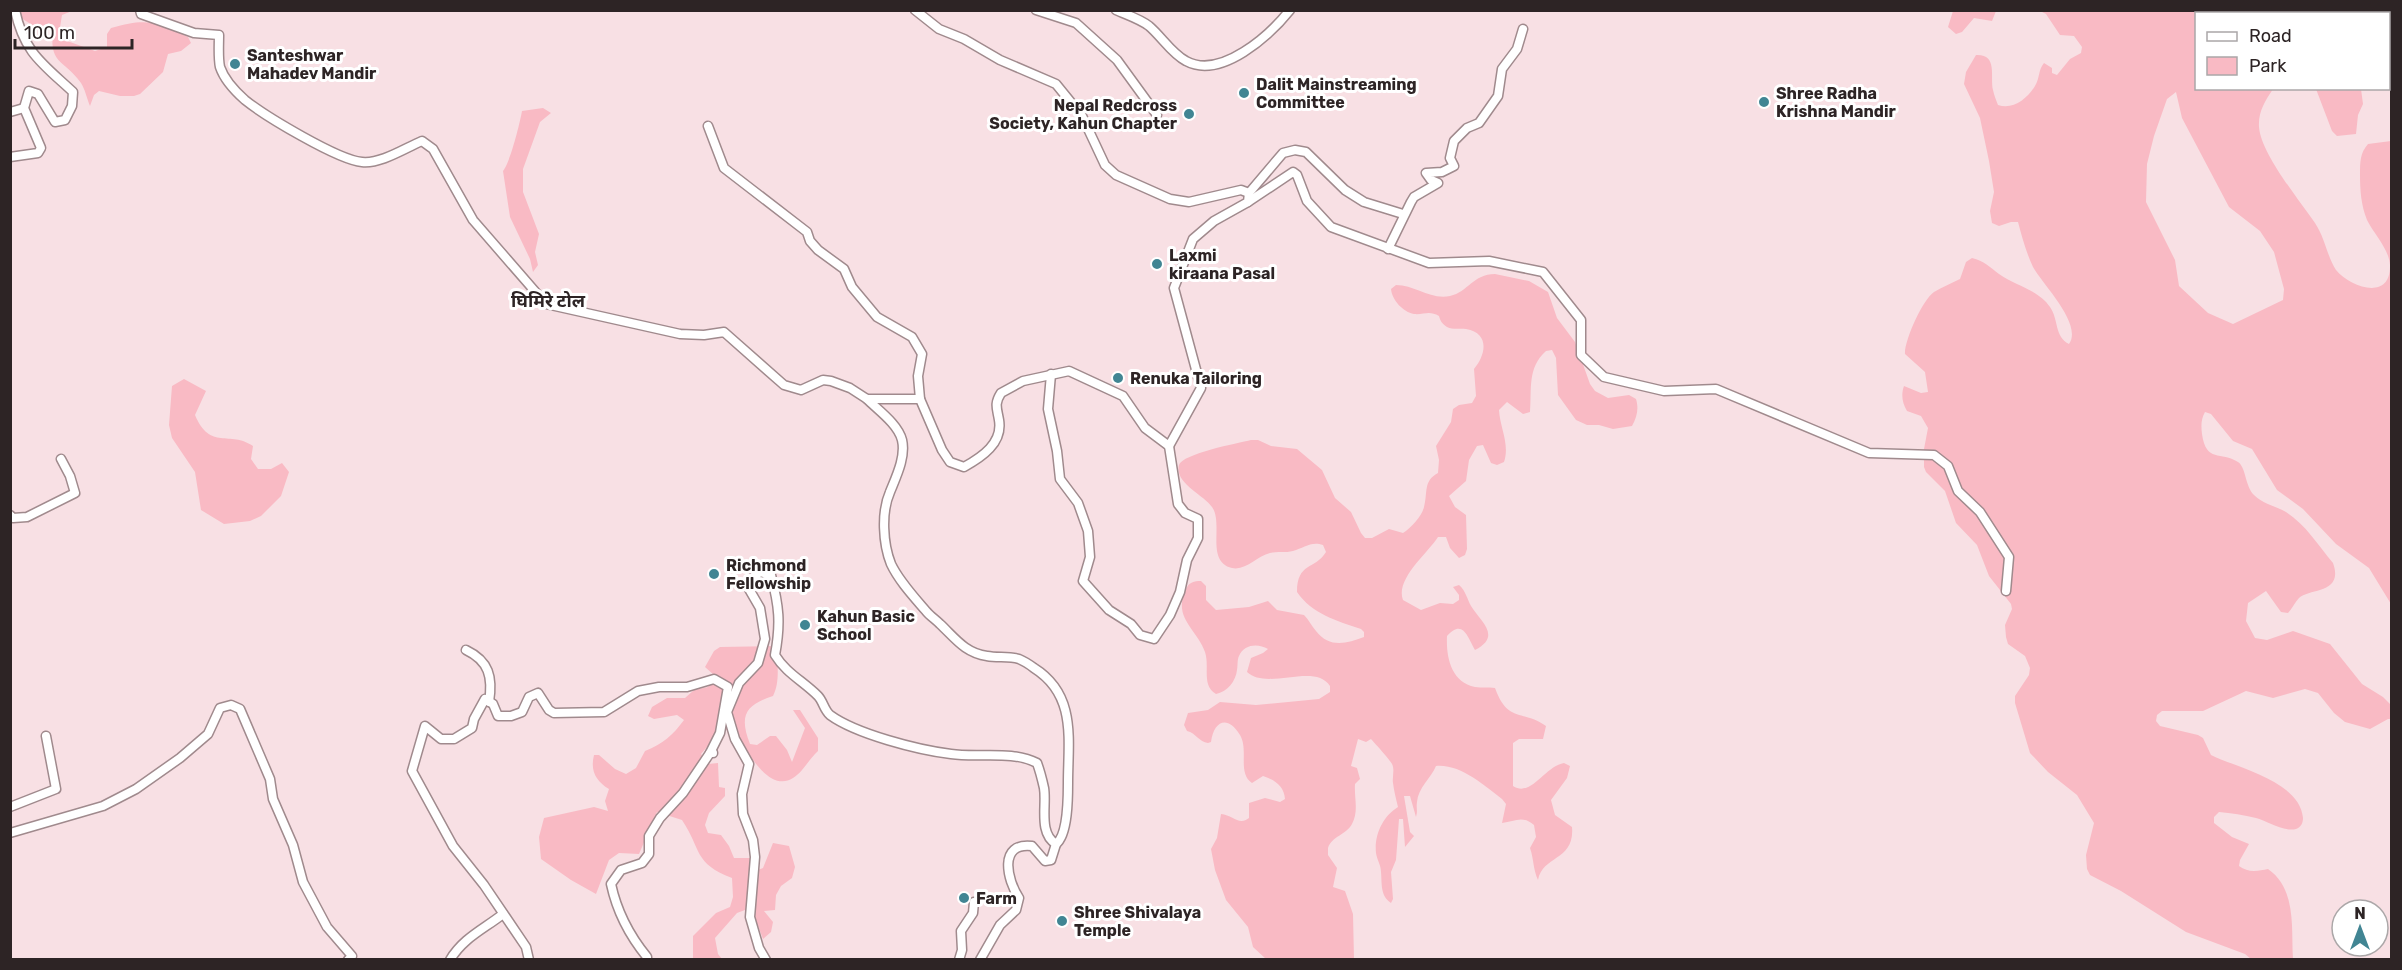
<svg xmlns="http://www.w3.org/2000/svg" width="2402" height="970" viewBox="0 0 2402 970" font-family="Rubik,'Noto Sans Devanagari',sans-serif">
<rect width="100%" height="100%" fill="#f8e0e4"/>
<g fill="#f9bac4" fill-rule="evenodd">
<path d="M19,10L72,11L62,15L58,40L70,42L95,51L107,47V34L111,28C146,18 155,21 188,37L191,43L181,51L168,54L163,72L140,94L134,96H120L99,91L94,95L90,106C87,99 85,89 81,83C64,59 47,64 54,27L49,23L37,28L21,18Z"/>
<polygon points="1953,11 1953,10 1996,11 1992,21 1974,18 1962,32 1956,34 1948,27"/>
<path d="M2040,11H2245L2247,13L2196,14V88L2273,89C2265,101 2258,112 2259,127C2261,154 2300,201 2315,223C2325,238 2327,256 2336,270C2350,287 2391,302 2390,265C2389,249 2374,234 2367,220C2361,205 2360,190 2360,174C2360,162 2360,153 2368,144L2391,141V604L2369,568L2336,544L2303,509L2277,490L2252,449L2233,441L2211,414L2205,412C2201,419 2201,426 2202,434C2206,463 2221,451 2238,462C2246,467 2245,486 2254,495C2263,504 2275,506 2286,512C2306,525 2318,545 2333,563C2344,594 2310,588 2299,598C2295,602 2292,609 2288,613L2281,612L2266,591L2248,603L2246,621L2255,638L2267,640L2293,631L2330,644L2362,684L2383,697L2391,705V719H2388L2370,729L2345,722L2334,713L2318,693L2305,689L2273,698L2246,691L2203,711H2162L2157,715L2156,721L2160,726L2198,735L2203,738L2211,755C2237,768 2300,781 2303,818C2303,823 2301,827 2296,829C2284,832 2267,821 2256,818C2244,815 2231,813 2219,812L2214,817V823L2232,837L2249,844L2240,860L2239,866C2248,873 2258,871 2268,869C2297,889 2291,929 2293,959H2251L2245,954L2186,932L2121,891L2090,875L2087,869L2086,855L2094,823L2077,795L2048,772L2030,753L2015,703V696L2029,675L2030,668L2025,656L2008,644L2006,637L2005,625L2012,609L2011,604L1989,576L1977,545L1956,523L1945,491L1926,472L1924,467V449L1928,428L1921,416L1907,411C1902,403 1901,394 1904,386L1921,393L1928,392L1925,372L1905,354C1904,341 1923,299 1934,292C1942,287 1952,283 1960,279L1966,262L1972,258C1984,261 1990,267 1999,274C2016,286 2039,290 2050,307C2059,320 2054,336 2069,344C2083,324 2043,285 2033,267C2026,252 2022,237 2018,222H2011L1999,226L1992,223L1990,211L1994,192L1989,161L1980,118L1964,84L1966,72L1976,55C1998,54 1990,76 1993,90C1994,95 1996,100 1998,105C2013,110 2027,99 2035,86C2040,78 2038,70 2044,63L2052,68V73L2057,75L2070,59L2081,53L2082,47L2074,36L2060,35L2046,14ZM2176,92L2182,118L2229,207L2260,231L2274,252L2284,289L2283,300L2233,324L2208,313L2179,286L2175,260L2146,202L2147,164L2154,136L2167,99Z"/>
<polygon points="2261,11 2353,11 2352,14 2262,14"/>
<polygon points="2316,89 2361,89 2363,104 2358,115 2356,134 2337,136 2332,131"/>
<path d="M543,108L551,113L540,122L523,169V192L539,234L535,252L538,265L533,272L530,259L510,217L503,171C510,163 520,123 522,111Z"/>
<path d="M1495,274L1529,281L1548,292L1557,318L1575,342L1590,384L1595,391L1608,398L1629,395L1636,399C1639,409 1637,417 1632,426L1613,429L1599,425H1587L1576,420L1558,395L1556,358L1552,350L1546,351C1527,368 1532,389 1530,412L1523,414L1507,402L1499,410C1500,428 1510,444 1504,462L1497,465L1491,463L1483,445L1477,446L1469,460L1466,481L1449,496L1455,507L1466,515L1467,549L1465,555L1459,558L1450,548L1446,537H1438C1428,553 1395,579 1403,600L1421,610L1440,603L1453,604L1459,600V595L1453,587L1459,585C1466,591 1467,599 1471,606C1481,622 1502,636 1475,650C1468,638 1463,618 1447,636C1446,657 1451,682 1475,687C1482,688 1488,687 1495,688C1508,724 1523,709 1546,726L1543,739H1519L1513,743V786C1531,798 1545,766 1564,763L1570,766L1567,778L1551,800L1555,815L1572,827C1575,861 1543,855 1538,880C1533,869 1534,860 1530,848L1536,837L1534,825C1523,815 1515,821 1502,823L1506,804L1502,799C1483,785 1461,764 1436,766C1431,778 1418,788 1417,802C1416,809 1418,810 1416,817L1410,796H1404L1410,832L1414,836L1405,847L1403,819H1399L1396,860L1391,872L1393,899L1391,903C1380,896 1382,883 1381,872C1381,865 1377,860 1376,853C1374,835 1383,816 1398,807C1396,799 1394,791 1393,783C1392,777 1395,770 1392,764C1391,761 1372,740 1371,739L1366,742L1358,739L1351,766L1357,768L1360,779L1355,784C1354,798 1359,811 1352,824C1346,835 1332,836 1328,848V855L1337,868L1333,887L1345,891L1353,914L1354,959H1266L1253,947L1248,927L1226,900L1215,870L1211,849L1217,838L1221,814C1233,815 1239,826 1249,818V803L1265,798L1280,802L1285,799C1284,786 1275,780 1263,776L1252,783C1237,773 1249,750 1240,735C1228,715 1214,720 1211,742L1208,743C1199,742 1196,733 1187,731L1184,725L1188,713L1208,710L1220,702L1256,705L1319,699L1330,692V686C1315,662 1267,691 1247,672L1251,658L1263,653L1268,649C1258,643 1244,644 1239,656C1237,660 1238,665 1237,670C1236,681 1227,692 1216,694C1201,685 1210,667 1205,652C1197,629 1172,618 1186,589C1189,582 1194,581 1201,581L1206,586V600L1216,610L1249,607L1268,601L1277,610L1304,615C1309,620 1311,625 1316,631C1329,648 1346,644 1364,637V632L1361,629C1337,621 1312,614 1297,592C1297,562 1315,570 1326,552L1323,545C1311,541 1304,548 1293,551C1286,553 1277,551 1270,553C1257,556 1246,571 1232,568C1205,561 1224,524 1212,507C1204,495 1174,483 1179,465C1182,454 1238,443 1251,440H1258L1271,446L1297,449L1322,470L1335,498L1351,512L1361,533L1365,538H1372L1389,529L1403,533C1411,528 1422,516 1424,507C1428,492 1423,481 1438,473L1439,460L1436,446L1451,422L1453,409L1459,405L1472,403L1476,396L1474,369C1486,355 1490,333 1466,329C1460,328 1453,330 1447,327C1442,324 1440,320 1439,316C1429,310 1424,315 1414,314C1403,312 1392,300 1391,289L1396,285C1415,285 1430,300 1450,296C1468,292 1473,274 1495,274Z"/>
<path d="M184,379L206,391L195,415C210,451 230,430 253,446L251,459L258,469H271L282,463L289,472L281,496L261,516L250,521L224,524L201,510L195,472L172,438L169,425L172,386Z"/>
<path d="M778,646C776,663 781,680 773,696C745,705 739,716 750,744L757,745L770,736H776L787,750L792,762L805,728L793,710H800L818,738V751C809,759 803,772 793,778C767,795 741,742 733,725L713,740L701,754L708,764L718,763L719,787L725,788V796L709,813L705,825L708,833L721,835L729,846L734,858H751L750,869L753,872L763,868L773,843L789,846L795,867L792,878L781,886L776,895L775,910L764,911L773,922L771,932L763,939L755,918L745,910L737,913L715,938L718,954L722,959H693V936L716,913L730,907L733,897L732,878C693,863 702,850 682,820L657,812L639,854L619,853L609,860L596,894L571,880L541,859L539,837L544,818L594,807L608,811L605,801L609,789C596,781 590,771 594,755H599L615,769L626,774L636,768L645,751C663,744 673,735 684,720L677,715L654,719L648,716L652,707L667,698H685L694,690L708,687L715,676L705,667L714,651L720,647Z"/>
</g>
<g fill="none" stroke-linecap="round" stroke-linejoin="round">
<g stroke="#a08a8d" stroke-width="11">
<g id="minor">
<path d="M140,10L141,14L194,33L219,35C219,45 218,58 220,67C224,79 236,92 245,100C265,116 338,160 362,162C381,164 405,148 422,141L433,149L473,220L546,304L680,334L704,335L724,332L784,385L801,390L823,380L831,381L850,388L867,399H920L942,450L950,462L964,467C982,457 1003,443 999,420C997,408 994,404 1001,393L1023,381L1069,371L1123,396L1145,428L1169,446L1201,388L1174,288L1193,239L1214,221L1248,202L1249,193L1283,153L1295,150L1306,152L1345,190L1364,202L1403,214"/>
<polyline points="915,10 939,29 964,39 1000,60 1056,84 1082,116 1105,165 1116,175 1170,199 1189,202 1241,190 1249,193"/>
<polyline points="1036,10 1076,23 1117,60 1157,115"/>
<path d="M1116,10C1127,15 1140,19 1149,26C1161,36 1172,54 1186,61C1221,80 1270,35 1290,10"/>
<polyline points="10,112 24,108"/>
<polyline points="708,126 724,168 807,232 810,241 818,250 844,269 852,287 877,317 912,337 922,354 918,376 920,399"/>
<path d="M10,157L38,153L41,148L24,108L29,91L38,94L55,122L65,120L72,106L73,92C43,64 24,53 15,10"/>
<polyline points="1248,202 1293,172 1297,175 1307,201 1331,227 1429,263 1489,261 1543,272 1581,320 1581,355 1604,377 1664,391 1716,389 1869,453 1934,455 1948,466 1958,491 1980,512 2009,557 2006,591"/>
<polyline points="1388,249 1411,202 1414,197 1438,183 1431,180 1426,173 1442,172 1454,166 1450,158 1454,141 1467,128 1479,123 1498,96 1502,69 1517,49 1523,29"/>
<polyline points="1051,374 1048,409 1057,451 1060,479 1078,503 1088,531 1090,557 1083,581 1109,610 1131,624 1140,635 1154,639 1170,615 1180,592 1187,560 1198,538 1198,519 1185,513 1178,504 1169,446"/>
<polyline points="10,515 13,518 27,517 75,493 70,476 61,459"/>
<path d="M466,650C489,661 493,677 489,702"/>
<polyline points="10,807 56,789 46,736"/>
<polyline points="10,833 103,806 136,789 180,758 208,734 220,708 231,705 240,709 270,779 273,799 293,845 303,882 327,927 352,956 348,960"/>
<path d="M450,960C463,938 484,929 503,914"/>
<polyline points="529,960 526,947 484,885 453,846 412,771 425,726 441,739 454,739 472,728 474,719 485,699 493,704 498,716 511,716 522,712 529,697 538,693 549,710 554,713 604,712 638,691 659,687 687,687 714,679 728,687 720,733 710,753"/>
<path d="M647,960V957C629,935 617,912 611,884L621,870L642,863L649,854V836L660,818L683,793L710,753H713"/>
<path d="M766,960L759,948L750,917L755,857L753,840L743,814L742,794L749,764L735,739L727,712L739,683L758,663L765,639L760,608L749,589L751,579L760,572L771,575C779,606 781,623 775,655C786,673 803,681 818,696C823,701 824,710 830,715C856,734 918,750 951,754C979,758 1012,750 1037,763C1040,771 1042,779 1044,788C1047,805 1038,833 1056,844C1068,835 1068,797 1068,783C1068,740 1077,695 1034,668C1030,665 1024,661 1019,659C1009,656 997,658 987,656C965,653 955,638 940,624C935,619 930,616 926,611C914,597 899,581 891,564C883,544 881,512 890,492C896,477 906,457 902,440C898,424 878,410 867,399"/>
<polyline points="959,960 962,950 961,931 973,913 974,902"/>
<path d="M980,960L1000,925L1016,910L1019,898C1007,880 998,842 1032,846L1045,861L1051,860L1056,844"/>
</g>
</g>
<use href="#minor" stroke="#fff" stroke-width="8"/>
</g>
<g fill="#418593" stroke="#fff" stroke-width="2">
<circle cx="235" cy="64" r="6"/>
<circle cx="1244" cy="93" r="6"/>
<circle cx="1764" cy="102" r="6"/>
<circle cx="1189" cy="114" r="6"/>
<circle cx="1157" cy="264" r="6"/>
<circle cx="1118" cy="378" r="6"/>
<circle cx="714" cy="574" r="6"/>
<circle cx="805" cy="625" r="6"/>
<circle cx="964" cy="898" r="6"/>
<circle cx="1062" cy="921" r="6"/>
</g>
<g text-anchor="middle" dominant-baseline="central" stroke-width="6" stroke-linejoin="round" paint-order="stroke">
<g font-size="16" font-weight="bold" fill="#2d2425" stroke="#fff" text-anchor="start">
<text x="247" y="55">Santeshwar<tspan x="247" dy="18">Mahadev Mandir</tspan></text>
<text x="1256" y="84">Dalit Mainstreaming<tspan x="1256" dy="18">Committee</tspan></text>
<text x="1776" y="93">Shree Radha<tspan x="1776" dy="18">Krishna Mandir</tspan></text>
<text x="1177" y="105" text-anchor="end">Nepal Redcross<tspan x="1177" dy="18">Society, Kahun Chapter</tspan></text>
<text x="1169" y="255">Laxmi<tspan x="1169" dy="18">kiraana Pasal</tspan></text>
<text x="1130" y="378">Renuka Tailoring</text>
<text x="726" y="565">Richmond<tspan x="726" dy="18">Fellowship</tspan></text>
<text x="817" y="616">Kahun Basic<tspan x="817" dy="18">School</tspan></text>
<text x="976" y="898">Farm</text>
<text x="1074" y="912">Shree Shivalaya<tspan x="1074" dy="18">Temple</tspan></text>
</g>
<g font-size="18" font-weight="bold" fill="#2d2425" stroke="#fff">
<text x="548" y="301">घिमिरे टोल</text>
</g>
</g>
<rect width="2402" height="970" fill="none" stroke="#2d2425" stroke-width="24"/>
<rect x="2195" y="12" width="195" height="78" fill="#ffffff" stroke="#aba7a8" stroke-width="1.5"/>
<rect x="2207" y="32" width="30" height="9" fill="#ffffff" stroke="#aba7a8" stroke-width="1.5"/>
<text x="2249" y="42" font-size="18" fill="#2d2425">Road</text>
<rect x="2207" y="57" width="30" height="18" fill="#f9bac4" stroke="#aba7a8" stroke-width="1.5"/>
<text x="2249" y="72" font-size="18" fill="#2d2425">Park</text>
<g transform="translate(2360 928)"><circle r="28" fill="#ffffff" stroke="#aba7a8" stroke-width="1.5"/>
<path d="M0-4.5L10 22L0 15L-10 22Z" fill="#418593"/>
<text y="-9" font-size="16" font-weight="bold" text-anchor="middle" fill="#2d2425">N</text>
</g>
<path d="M15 39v9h117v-9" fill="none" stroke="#2d2425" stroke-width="3"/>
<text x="24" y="39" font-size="18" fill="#2d2425" stroke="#ffffff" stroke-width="4.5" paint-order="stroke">100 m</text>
</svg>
